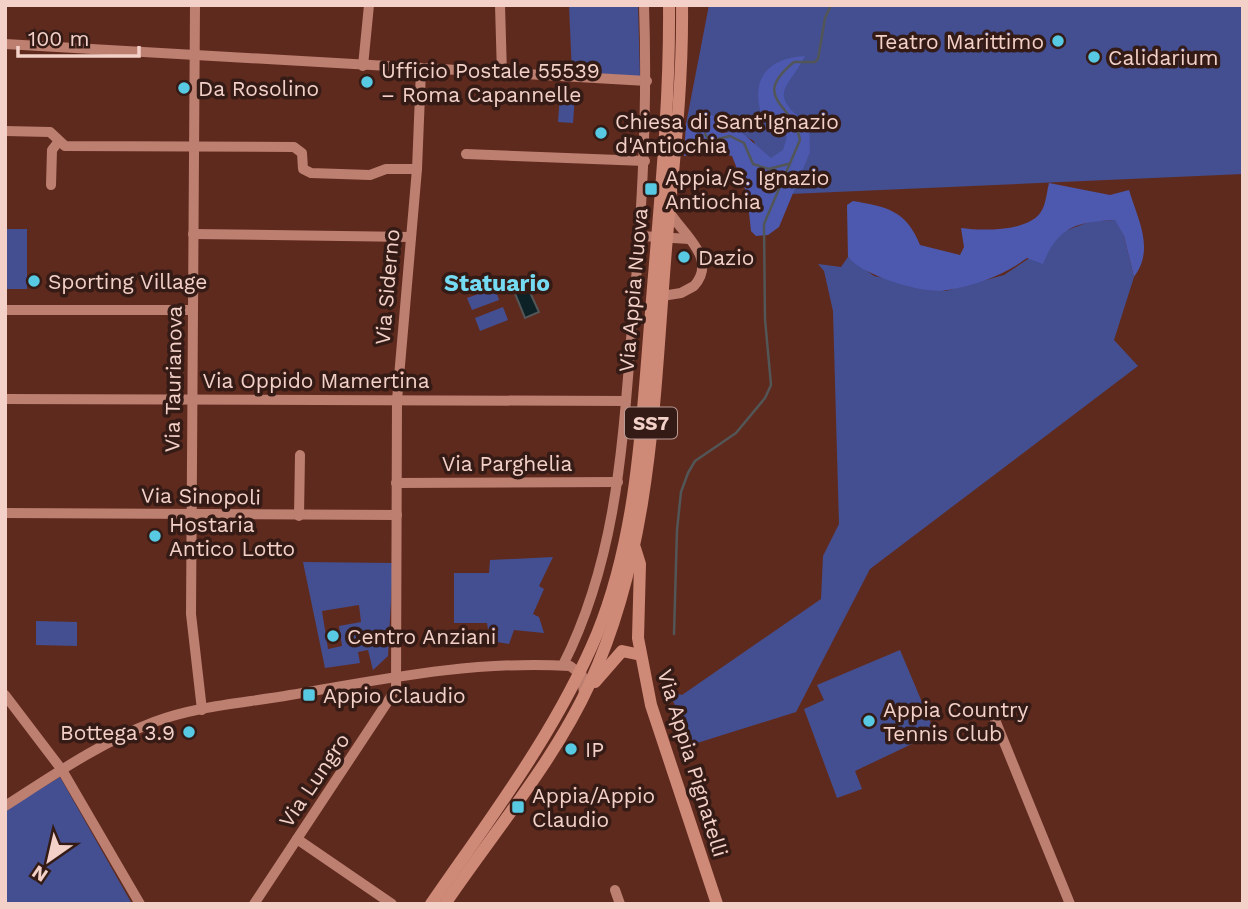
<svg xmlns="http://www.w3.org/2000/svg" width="1248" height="909" viewBox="0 0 1248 909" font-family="'Work Sans',sans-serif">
<rect width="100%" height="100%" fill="#5f2a1e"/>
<g fill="#444f91" fill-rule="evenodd">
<polygon points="569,5 638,5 640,78 572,74"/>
<polygon points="709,5 1243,5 1243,174 767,195 754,141 741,134 686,124"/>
<polygon points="560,94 575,95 573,123 558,122"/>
<polygon points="1116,220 1124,236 1134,277 1114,340 1138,366 870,569 796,712 694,744 668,691 682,695 821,599 823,556 839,524 833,311 824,271 818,264 841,267 848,257 874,276 946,291 1004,275 1052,243 1062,232 1092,221"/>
<rect x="5" y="229" width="22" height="60"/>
<polygon points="495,288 499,300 472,310 467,298"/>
<polygon points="503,307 508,320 480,331 475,318"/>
<polygon points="553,557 539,586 544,589 533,614 539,617 544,633 514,630 509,644 497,642 496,628 488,629 487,623 454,623 454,573 489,573 490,560"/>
<path d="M303,562L393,563L388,656L373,670L368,650L358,652L360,663L325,668ZM359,605L361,622L339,626L342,646L328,649L322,611Z"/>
<polygon points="36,621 77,622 77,646 36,645"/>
<polygon points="900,650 935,733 855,771 862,789 837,798 804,709 824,700 817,685"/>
<polygon points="60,777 132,904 5,904 5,810"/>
</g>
<g fill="#4d59af">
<path d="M805,56C786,92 767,92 809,126L810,152L779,227L768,235L756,236L751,231L747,194L732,156L710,151L684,156L686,124L699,112L726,119L721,133L740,131L771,158L783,150L787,137L779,126L764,122C749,84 763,58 805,56Z"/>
<path d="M1049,183L1110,195L1129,190C1138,220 1155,249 1134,277L1124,236L1115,220C1077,222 1058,226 1043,264L1027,258C1004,275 977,285 948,290C925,295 863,276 848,257L847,205L853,201C887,207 906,210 920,245L960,255L964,247L961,228C982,231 1031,232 1042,210C1046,203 1047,191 1049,183Z"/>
</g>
<polygon fill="#0d2226" stroke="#525657" stroke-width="2" points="527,286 539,312 525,318 514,291"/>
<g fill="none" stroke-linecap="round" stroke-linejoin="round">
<g stroke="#525657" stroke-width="2.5">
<polyline points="705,134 710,141 730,136 744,143 753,164 769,169 788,164"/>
<path d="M674,634L677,530L681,492L688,473L695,461L736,433L765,398L771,385L765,319L764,224L800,140C794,103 749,99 794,62H815L818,59L825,18L831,5"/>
</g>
<g stroke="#bc7f70" stroke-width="10">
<polyline points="195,5 191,614 202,710"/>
<polyline points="500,5 502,74"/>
<polyline points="5,44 647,81"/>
<polyline points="363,66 369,5"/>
<polyline points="5,131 50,132 65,146 294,147 302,153 303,169 311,173 370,175 386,169 417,169"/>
<polyline points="466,154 645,161"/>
<polyline points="51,185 52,150 59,141"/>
<polyline points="193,234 411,237"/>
<polyline points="641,236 689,239"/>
<path d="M662,296L681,293L694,286C718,259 684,235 670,213"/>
<polyline points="5,310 193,310"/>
<polyline points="5,399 626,401"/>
<polyline points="396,483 618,482"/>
<polyline points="5,513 397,515"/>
<polyline points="299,516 300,455"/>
<path d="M563,665C615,562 622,453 631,340C641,228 648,118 644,5"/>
<polyline points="5,695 62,770 140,904"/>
<polyline points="991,710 1070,904"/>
<path d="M5,806C52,776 101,742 154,722C196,706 245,703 290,695C383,679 475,660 570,666L582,675L584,694"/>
<polyline points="297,839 392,904"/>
<polyline points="615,890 620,904"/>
<polyline points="254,904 396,689 397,400 417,169 421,70"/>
</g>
<g stroke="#cf8977" stroke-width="12">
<polyline points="635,548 640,564 638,638 651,705 717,904"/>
<polyline points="595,682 622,651 641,655"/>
<path d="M431,904C491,817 556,732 597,634C638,534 642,418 651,312C659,210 670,108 669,5"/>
<path d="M445,904C493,833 555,760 590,683C654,543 654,388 667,237C674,160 683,83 682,5"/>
</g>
</g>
<g fill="#57c9e2" stroke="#341b16" stroke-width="2.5">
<circle cx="1058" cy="41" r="7"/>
<circle cx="1094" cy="57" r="7"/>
<circle cx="367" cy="82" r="7"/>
<circle cx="184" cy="88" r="7"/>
<circle cx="601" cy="133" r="7"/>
<rect x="644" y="182" width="14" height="14" rx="3.5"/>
<circle cx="684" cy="257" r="7"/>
<circle cx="34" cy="281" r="7"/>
<circle cx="155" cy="536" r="7"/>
<circle cx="333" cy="636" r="7"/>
<rect x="302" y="688" width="14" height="14" rx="3.5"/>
<circle cx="869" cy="721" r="7"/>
<circle cx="189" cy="732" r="7"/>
<circle cx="571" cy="749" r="7"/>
<rect x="511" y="800" width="14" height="14" rx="3.5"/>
</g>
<g text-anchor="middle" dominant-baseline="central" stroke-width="7" stroke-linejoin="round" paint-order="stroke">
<rect fill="#341b16" stroke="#ba9a93" stroke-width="2" x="625" y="407.5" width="52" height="31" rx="5"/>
<g font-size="19" font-weight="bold" fill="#f3d1c8">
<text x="651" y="423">SS7</text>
</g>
<g font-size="21" fill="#f3d1c8" stroke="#341b16" text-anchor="start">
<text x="1044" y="41" text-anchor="end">Teatro Marittimo</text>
<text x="1108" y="57">Calidarium</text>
<text x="381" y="70">Ufficio Postale 55539<tspan x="381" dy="24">– Roma Capannelle</tspan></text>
<text x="198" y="88">Da Rosolino</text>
<text x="615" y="121">Chiesa di Sant'Ignazio<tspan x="615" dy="24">d'Antiochia</tspan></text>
<text x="665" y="177">Appia/S. Ignazio<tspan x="665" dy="24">Antiochia</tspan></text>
<text x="698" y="257">Dazio</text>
<text x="48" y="281">Sporting Village</text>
<text x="169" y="524">Hostaria<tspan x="169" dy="24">Antico Lotto</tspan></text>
<text x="347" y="636">Centro Anziani</text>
<text x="323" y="695">Appio Claudio</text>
<text x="883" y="709">Appia Country<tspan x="883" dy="24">Tennis Club</tspan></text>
<text x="175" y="732" text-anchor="end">Bottega 3.9</text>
<text x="585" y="749">IP</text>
<text x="532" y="795">Appia/Appio<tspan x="532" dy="24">Claudio</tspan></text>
</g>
<g font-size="21" fill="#f3d1c8" stroke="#341b16">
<text transform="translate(387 287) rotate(-85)">Via Siderno</text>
<text transform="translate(633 290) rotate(-85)">Via Appia Nuova</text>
<text transform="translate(173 379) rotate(-89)">Via Taurianova</text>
<text x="316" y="380">Via Oppido Mamertina</text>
<text x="507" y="463">Via Parghelia</text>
<text transform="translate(201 496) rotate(1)">Via Sinopoli</text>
<text transform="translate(693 763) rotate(73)">Via Appia Pignatelli</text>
<text transform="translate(314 780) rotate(-56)">Via Lungro</text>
</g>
<g font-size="23" font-weight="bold" fill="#75dbf2" stroke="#341b16">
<text x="497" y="283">Statuario</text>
</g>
</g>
<rect width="1248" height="909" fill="none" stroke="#f3d1c8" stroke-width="14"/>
<g transform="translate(49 860) rotate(214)" stroke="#341b16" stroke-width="5" paint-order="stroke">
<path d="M0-5L12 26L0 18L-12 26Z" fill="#f3d1c8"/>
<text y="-10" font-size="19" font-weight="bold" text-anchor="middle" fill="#f3d1c8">N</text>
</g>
<path d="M18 46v10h121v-10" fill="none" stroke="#f3d1c8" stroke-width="3.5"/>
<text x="28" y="46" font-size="21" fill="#f3d1c8" stroke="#341b16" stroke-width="5" paint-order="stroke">100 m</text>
</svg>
